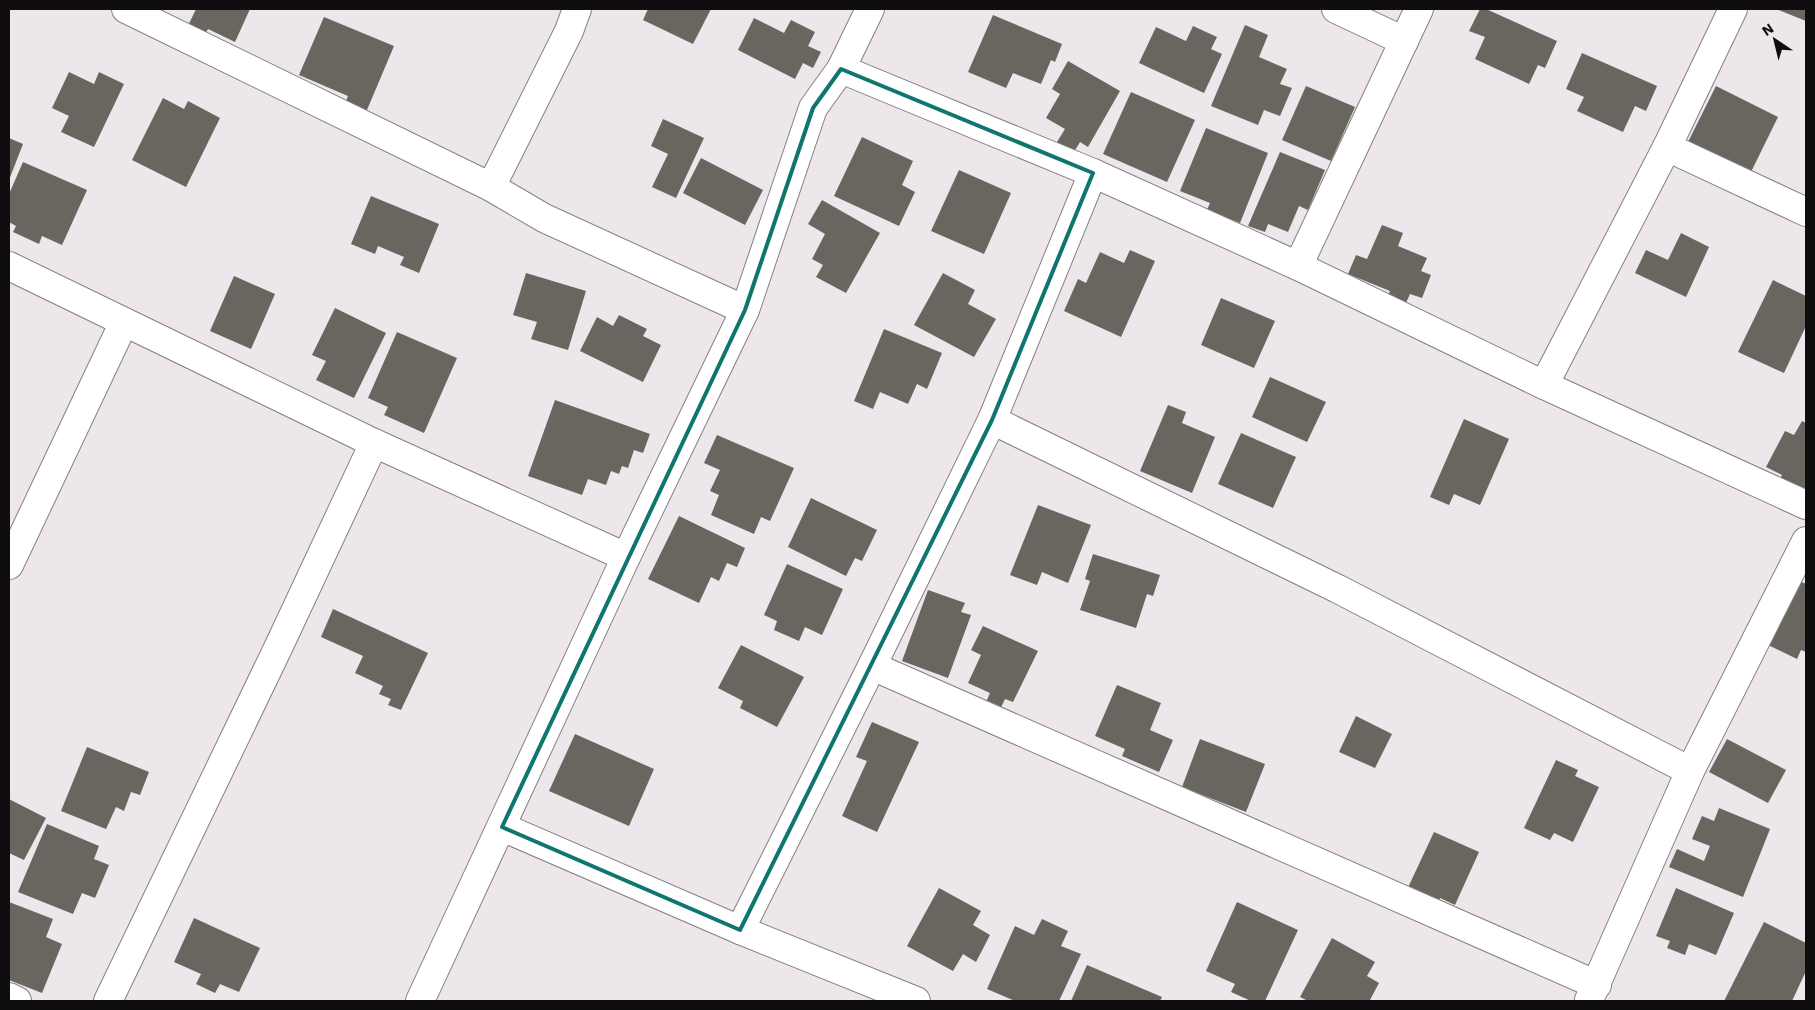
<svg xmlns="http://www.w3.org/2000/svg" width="1815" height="1010" viewBox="0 0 1815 1010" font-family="'Work Sans',sans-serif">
<rect width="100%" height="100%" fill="#ede7ec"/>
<g fill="#69655f">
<polygon points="196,9 250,9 235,42 208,29 203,38 186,30"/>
<polygon points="648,9 711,9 693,44 643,20"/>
<polygon points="1480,9 1486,9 1557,41 1545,68 1538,65 1529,84 1475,59 1485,37 1469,31"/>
<polygon points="1776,9 1806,9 1806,21"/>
<polygon points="993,15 1062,44 1055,62 1051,60 1041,84 1013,73 1006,88 968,72"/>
<polygon points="324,17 394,46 364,117 343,108 348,96 299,75"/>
<polygon points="754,18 784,33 791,20 815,32 808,46 821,52 813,68 803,63 795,79 738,50"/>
<polygon points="1245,25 1268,35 1259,57 1287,69 1280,84 1292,88 1280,116 1264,110 1258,125 1211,106"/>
<polygon points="1193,26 1217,37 1211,49 1222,54 1204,93 1139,63 1156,27 1186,41"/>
<polygon points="1582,53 1657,86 1646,111 1635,106 1623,132 1577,111 1584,97 1566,89"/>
<polygon points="1068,61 1120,91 1088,147 1080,142 1074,152 1057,142 1065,129 1046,118 1060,94 1052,89"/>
<polygon points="69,72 94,84 99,72 124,84 94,147 61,132 69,116 52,108"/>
<polygon points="1306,86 1355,107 1331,161 1282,140"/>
<polygon points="1716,86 1778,117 1750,174 1684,150"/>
<polygon points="1131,92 1195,120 1167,182 1103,154"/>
<polygon points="163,98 184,109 188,101 220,118 186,187 132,160"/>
<polygon points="663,119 704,138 676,198 652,187 668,154 651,146"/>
<polygon points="1206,128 1268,153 1240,223 1207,210 1210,203 1180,191"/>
<polygon points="862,137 913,161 902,185 915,192 899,226 834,196"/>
<polygon points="9,138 23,144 9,180"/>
<polygon points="1280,152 1325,170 1308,210 1299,206 1288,232 1268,224 1265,232 1248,226"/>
<polygon points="701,158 763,190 745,225 683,193"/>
<polygon points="23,162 87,190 62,245 42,236 39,244 13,232 16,226 9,222 9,194"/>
<polygon points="959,170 1011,193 984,254 931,231"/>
<polygon points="371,196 439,224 419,273 400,265 404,257 378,246 375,254 351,244"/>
<polygon points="822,200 880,233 846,293 816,277 823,265 812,259 825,234 808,224"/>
<polygon points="1382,225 1403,233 1398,246 1427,258 1421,271 1431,275 1422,298 1410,294 1405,305 1387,298 1390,291 1348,274 1356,255 1367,259"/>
<polygon points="1681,233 1709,247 1686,297 1635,273 1646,250 1668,260"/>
<polygon points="1130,250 1155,261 1121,337 1064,311 1078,279 1086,283 1100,252 1124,263"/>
<polygon points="526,273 586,291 568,350 531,339 537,322 513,315"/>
<polygon points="943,273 975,290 968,304 996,319 974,357 914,325"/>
<polygon points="234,276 275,294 251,349 210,331"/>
<polygon points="1773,280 1806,296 1806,326 1784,373 1738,352"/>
<polygon points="1221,298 1275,321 1254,368 1201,345"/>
<polygon points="335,308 386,333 354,398 316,380 326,361 312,355"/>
<polygon points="619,315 647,329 643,336 661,345 643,382 580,351 597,317 613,326"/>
<polygon points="884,329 942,353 927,389 917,384 908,404 880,392 873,409 854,401"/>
<polygon points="397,332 457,358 424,433 384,415 388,407 368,398"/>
<polygon points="1270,377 1326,402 1307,442 1252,417"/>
<polygon points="555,400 650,434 643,453 634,450 628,468 622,466 619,474 611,471 606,485 588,479 582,495 528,476"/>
<polygon points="1168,405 1186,412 1182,423 1215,437 1192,493 1140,471"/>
<polygon points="1464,419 1509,439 1480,505 1454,494 1449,505 1430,497"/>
<polygon points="1802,421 1806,423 1806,501 1776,486 1782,475 1766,467 1785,431 1794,435"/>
<polygon points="1241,433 1296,457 1273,508 1218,484"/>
<polygon points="717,435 794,468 770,521 761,517 754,534 711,515 719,495 710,491 720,470 704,463"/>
<polygon points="811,498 877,530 862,561 855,558 846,576 788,547"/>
<polygon points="1038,505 1091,525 1068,583 1042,572 1037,585 1010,575"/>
<polygon points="679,516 745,548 737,567 727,563 719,581 711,577 699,603 648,579"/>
<polygon points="1093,554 1160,575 1153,596 1147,594 1136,628 1080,610 1090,581 1085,579"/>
<polygon points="787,564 843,589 822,635 805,627 799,641 774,630 777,621 764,615"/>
<polygon points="1800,581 1806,584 1806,652 1801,650 1797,659 1768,645"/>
<polygon points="928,590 965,603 961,612 971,615 948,678 902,661"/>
<polygon points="333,609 428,653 401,710 388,705 391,699 379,694 383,686 355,673 363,656 321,637"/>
<polygon points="983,626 1038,651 1013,702 1005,699 997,716 983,709 990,693 968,683 981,655 971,650"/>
<polygon points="741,645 804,677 777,727 740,708 743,701 718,688"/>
<polygon points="1117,685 1161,703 1150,730 1173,740 1159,772 1122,756 1125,749 1095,736"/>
<polygon points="1356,716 1392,734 1375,768 1339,752"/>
<polygon points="872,722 919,742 877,832 842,816 867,761 856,757"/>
<polygon points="575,734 654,769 629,826 549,791"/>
<polygon points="1200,739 1265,764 1246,812 1182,787"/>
<polygon points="1727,739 1786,770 1768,803 1709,772"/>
<polygon points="87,747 149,772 140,795 131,792 124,811 116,807 106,829 61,811"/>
<polygon points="1556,760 1578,770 1575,776 1599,787 1573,842 1554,833 1550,840 1524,828"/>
<polygon points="9,799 46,818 24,860 9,853"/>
<polygon points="1719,808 1770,829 1743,897 1669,867 1677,849 1704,861 1710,846 1692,839 1702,816 1714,821"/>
<polygon points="47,824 99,846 94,859 109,865 95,898 82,893 73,914 18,892"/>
<polygon points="1434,832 1479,852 1455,905 1440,898 1436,908 1405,894"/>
<polygon points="939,888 981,911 973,925 990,935 976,962 963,954 953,971 907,946"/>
<polygon points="1676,888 1734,913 1716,955 1689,944 1685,955 1667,948 1670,941 1656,936"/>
<polygon points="9,902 53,919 46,937 62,944 42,993 9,980"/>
<polygon points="1237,902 1298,930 1265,1001 1251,1001 1231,992 1235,984 1206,971"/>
<polygon points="194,918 260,948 239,992 220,984 215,993 196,984 201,974 174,962"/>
<polygon points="1042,919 1068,931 1061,946 1081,954 1059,1001 1015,1001 987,989 1015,926 1034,935"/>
<polygon points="1764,922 1806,943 1806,971 1792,1001 1724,1001"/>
<polygon points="1332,938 1375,962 1367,976 1379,983 1370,1000 1373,1001 1308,1001 1300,997"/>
<polygon points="1087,965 1162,997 1160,1001 1071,1001"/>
</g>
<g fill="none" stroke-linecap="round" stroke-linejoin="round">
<g stroke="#857f84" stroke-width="30">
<g id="minor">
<polyline points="126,9 491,187 544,218 745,310"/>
<polyline points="1336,9 1404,41"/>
<polyline points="841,69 1093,173 1298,266 1544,385 1806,505"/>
<polyline points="1667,147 1806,212"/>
<polyline points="491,187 569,31 577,9"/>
<polyline points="9,266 374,443 626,557"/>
<polyline points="1298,266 1419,9"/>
<polyline points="1544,385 1667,147 1733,9"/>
<polyline points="992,420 1338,589 1690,771"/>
<polyline points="9,565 124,322"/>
<polyline points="872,666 1597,985"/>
<polyline points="502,827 740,930 916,1001"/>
<polyline points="740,930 872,666 992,420 1093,173"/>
<polyline points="1589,1000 1690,771 1806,541"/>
<polyline points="108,1001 278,648 374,443"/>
<polyline points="420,1001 626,557 745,310 813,108 841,69 870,9"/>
</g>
</g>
<g stroke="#857f84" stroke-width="30">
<polyline id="tertiary" points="9,997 17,1001"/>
</g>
<use href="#minor" stroke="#fff" stroke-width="28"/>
<use href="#tertiary" stroke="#fff" stroke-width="28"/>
</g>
<path fill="none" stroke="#0f766e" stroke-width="4" stroke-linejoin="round" d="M841,69L1093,173L992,420L740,930L502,827L745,310L813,108Z"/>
<rect width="1815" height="1010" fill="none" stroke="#0f0d0f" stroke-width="20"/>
<g transform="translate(1775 40) rotate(325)" stroke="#ede7ec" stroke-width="4" paint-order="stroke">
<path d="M0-4L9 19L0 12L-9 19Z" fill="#0f0d0f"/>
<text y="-8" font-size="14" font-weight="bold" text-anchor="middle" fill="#0f0d0f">N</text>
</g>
</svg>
